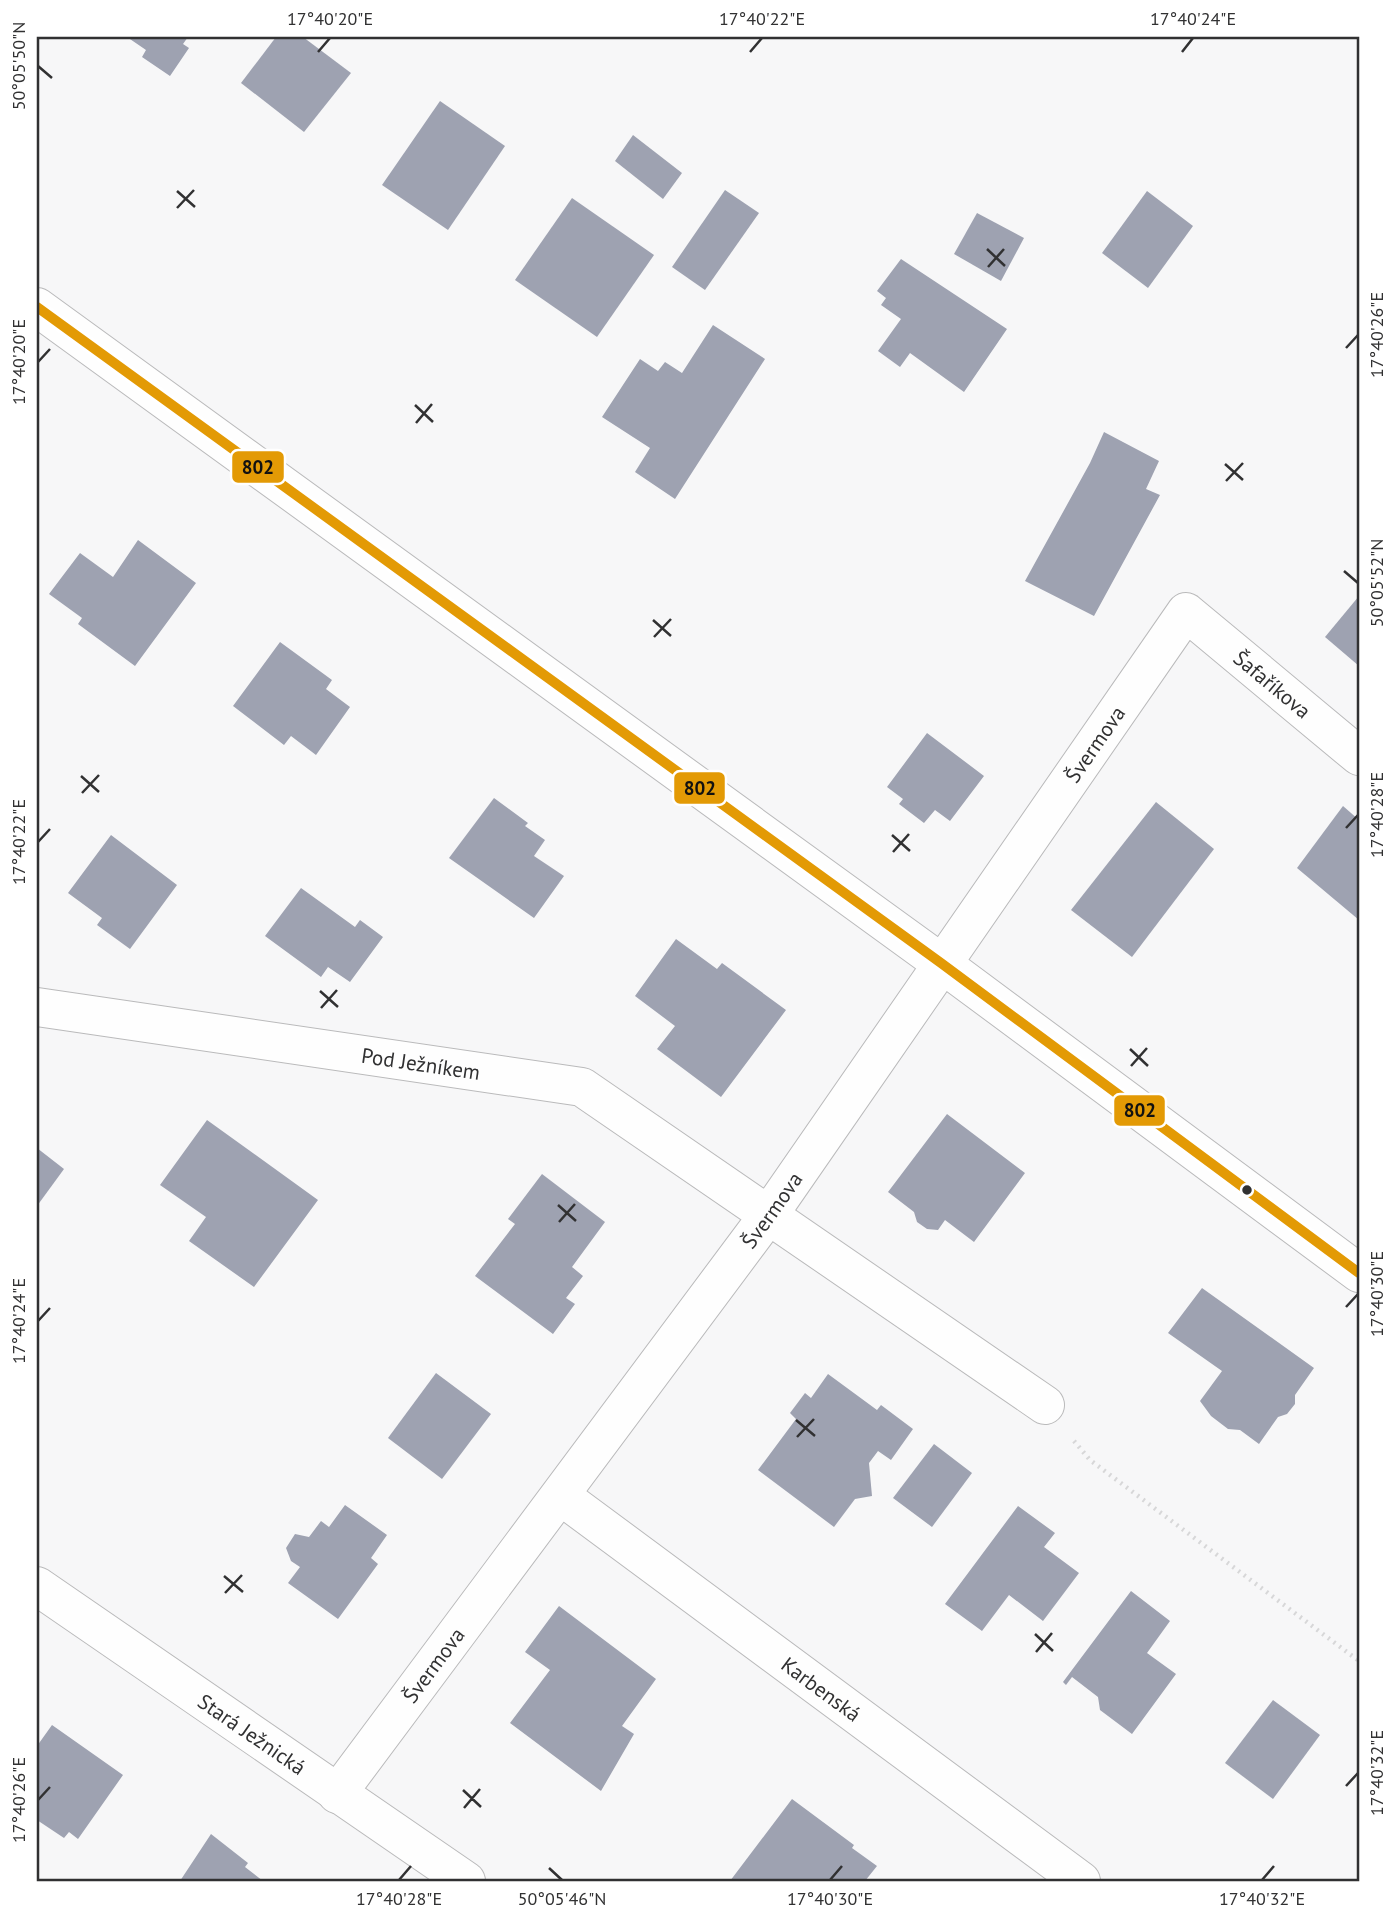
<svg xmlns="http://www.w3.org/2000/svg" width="1396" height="1918" viewBox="0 0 1396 1918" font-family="'PT Sans',sans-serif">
<rect width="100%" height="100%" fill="#f7f7f8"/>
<g fill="#9ea2b1">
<polygon points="127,37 188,37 183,44 189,48 170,76 142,57 146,50"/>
<polygon points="276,37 303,37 351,73 304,132 241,83"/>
<polygon points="440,101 505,146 448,230 382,185"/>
<polygon points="633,135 682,173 663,199 615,161"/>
<polygon points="725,190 759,213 705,290 672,267"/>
<polygon points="1147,191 1193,226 1148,288 1102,253"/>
<polygon points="572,198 654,255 597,337 515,280"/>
<polygon points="977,213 1024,238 1001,281 954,254"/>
<polygon points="901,259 1007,329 964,392 910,353 900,367 878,351 901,319 881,305 886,298 877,291"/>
<polygon points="713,325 765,359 675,499 635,472 650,448 602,417 640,359 658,371 665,362 682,373"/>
<polygon points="1104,432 1159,461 1146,489 1160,495 1094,616 1025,581 1090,463"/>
<polygon points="138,540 196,583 135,666 78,624 82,618 49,594 80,553 113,577"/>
<polygon points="1359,596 1359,666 1325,637"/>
<polygon points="280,642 332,680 326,689 350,707 316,755 291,736 284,745 233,706"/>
<polygon points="927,733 984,776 950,821 935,810 924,823 899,804 903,799 887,787"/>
<polygon points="494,798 528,823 525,826 545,840 534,856 564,876 534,918 449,858"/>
<polygon points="1156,802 1214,849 1132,957 1071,910"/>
<polygon points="1343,806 1359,820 1359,920 1297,868"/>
<polygon points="111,835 177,885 130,949 97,925 102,918 68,893"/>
<polygon points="301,888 355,927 360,920 383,937 350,982 328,967 321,977 265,936"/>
<polygon points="676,939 717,969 722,963 786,1010 721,1097 657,1049 675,1026 635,996"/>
<polygon points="947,1114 1025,1173 974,1242 945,1220 938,1230 927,1229 917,1222 914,1212 888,1192"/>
<polygon points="207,1120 318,1200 254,1287 189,1241 206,1217 160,1185"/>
<polygon points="37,1148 64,1169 37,1206"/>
<polygon points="542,1174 605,1222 572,1267 583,1276 566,1298 575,1304 553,1334 475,1276 515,1224 508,1219"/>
<polygon points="1202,1288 1314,1368 1295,1395 1295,1404 1287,1414 1278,1417 1259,1444 1240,1430 1228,1429 1211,1416 1200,1401 1222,1371 1168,1333"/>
<polygon points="436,1373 491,1414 442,1479 388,1438"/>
<polygon points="828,1374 877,1410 881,1405 913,1429 891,1460 878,1451 869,1463 872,1496 855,1499 834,1527 758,1470 796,1419 790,1413 805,1393 811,1398"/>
<polygon points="934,1444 972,1473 932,1527 893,1498"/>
<polygon points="345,1505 387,1535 371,1558 378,1564 338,1619 288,1583 300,1567 291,1561 286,1548 295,1534 309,1537 321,1521 329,1527"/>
<polygon points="1018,1506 1055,1533 1044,1547 1079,1573 1043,1621 1009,1595 982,1631 945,1604"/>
<polygon points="1131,1591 1170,1621 1147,1653 1176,1674 1132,1734 1100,1710 1098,1697 1072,1677 1066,1685 1063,1682"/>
<polygon points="559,1606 656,1679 622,1726 634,1734 601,1791 510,1723 550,1670 525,1652"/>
<polygon points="1273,1700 1320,1735 1273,1799 1225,1763"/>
<polygon points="52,1725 123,1775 78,1839 69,1832 64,1838 37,1820 37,1746"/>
<polygon points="792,1799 854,1845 852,1848 877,1866 865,1881 730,1881"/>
<polygon points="211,1834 248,1863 245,1867 263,1881 180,1881"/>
</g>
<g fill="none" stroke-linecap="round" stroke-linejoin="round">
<g stroke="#bababb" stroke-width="40">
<g id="minor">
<path id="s1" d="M37,1007L582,1087L1045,1405"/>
<path id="s2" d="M561,1496L1081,1881"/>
<path id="s3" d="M37,1586L466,1881"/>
<path id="s4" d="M337,1794L770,1213L1186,612L1359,756"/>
</g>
</g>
<g stroke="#bababb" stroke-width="40">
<polyline id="tertiary" points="37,307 941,963 1359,1273"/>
</g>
<polyline stroke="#d7d7d8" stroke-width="4.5" stroke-dasharray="2 5" stroke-linecap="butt" points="1074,1441 1090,1460 1359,1661"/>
<use href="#minor" stroke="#fefefe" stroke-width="38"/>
<use href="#tertiary" stroke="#fefefe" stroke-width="38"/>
<g stroke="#fff" stroke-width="16">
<polyline id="bus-1" points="37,307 941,963 1359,1273"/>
</g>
<use href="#bus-1" stroke="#e39a05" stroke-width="10"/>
</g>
<path fill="none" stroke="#313132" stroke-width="2.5" d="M318,52L330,38M750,52L762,38M1182,52L1193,38M38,66L52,78M177,191L195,207M177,208L194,190M987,249L1005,266M988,267L1004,249M1346,348L1358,335M38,362L50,349M415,405L433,422M416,423L432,404M1225,464L1243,480M1226,481L1243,463M1344,571L1358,583M653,620L671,636M654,637L671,619M81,776L99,792M82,793L99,775M1346,828L1358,815M892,835L910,851M38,842L50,829M893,852L909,834M320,991L338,1007M321,1008L337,990M1130,1049L1148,1066M1131,1066L1147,1048M558,1205L576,1221M559,1222L575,1204M1346,1307L1358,1294M38,1321L50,1308M796,1420L815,1436M797,1437L814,1419M224,1576L243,1592M225,1593L242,1575M1035,1634L1053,1651M1036,1652L1052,1633M1346,1786L1358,1773M463,1790L481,1807M38,1800L50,1787M464,1808L480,1789M549,1868L562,1880M399,1880L411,1866M830,1880L842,1866M1262,1880L1274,1866"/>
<circle fill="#313132" stroke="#fff" stroke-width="2.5" cx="1247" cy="1190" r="6"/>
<g text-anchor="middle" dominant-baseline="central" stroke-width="7" stroke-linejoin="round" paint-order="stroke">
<g font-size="21" fill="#313132" stroke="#fff">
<text stroke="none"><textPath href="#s4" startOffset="1568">Šafaříkova</textPath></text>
<text stroke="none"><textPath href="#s4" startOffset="1295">Švermova</textPath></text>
<text stroke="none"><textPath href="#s1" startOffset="388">Pod Ježníkem</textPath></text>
<text stroke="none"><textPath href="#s4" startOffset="728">Švermova</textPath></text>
<text stroke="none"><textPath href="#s4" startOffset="161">Švermova</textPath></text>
<text stroke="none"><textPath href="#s2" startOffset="324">Karbenská</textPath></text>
<text stroke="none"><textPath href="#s3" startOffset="261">Stará Ježnická</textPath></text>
</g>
</g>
<g stroke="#fff" stroke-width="2.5">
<rect x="231" y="450" width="54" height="34" rx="7" fill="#e39a05"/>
<rect x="673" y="771" width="53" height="34" rx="7" fill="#e39a05"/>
<rect x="1113" y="1094" width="53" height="33" rx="7" fill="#e39a05"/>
</g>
<g font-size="19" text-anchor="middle" font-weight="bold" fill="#111">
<text x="258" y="474">802</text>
<text x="700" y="795">802</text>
<text x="1140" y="1117">802</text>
</g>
<rect width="1396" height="1918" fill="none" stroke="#ffffff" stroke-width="77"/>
<rect x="38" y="38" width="1320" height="1842" fill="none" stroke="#313132" stroke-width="2.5"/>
<g font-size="18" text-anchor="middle" fill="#313132">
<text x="330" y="25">17°40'20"E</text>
<text x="762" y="25">17°40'22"E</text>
<text x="1193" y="25">17°40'24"E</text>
<text transform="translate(19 66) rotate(-90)" y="6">50°05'50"N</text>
<text transform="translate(1377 335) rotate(-90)" y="6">17°40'26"E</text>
<text transform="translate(19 362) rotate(-90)" y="6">17°40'20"E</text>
<text transform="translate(1377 583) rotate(-90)" y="6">50°05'52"N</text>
<text transform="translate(1377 815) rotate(-90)" y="6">17°40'28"E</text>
<text transform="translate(19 842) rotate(-90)" y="6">17°40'22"E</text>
<text transform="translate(1377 1294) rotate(-90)" y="6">17°40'30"E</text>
<text transform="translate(19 1321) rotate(-90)" y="6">17°40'24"E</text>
<text transform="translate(1377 1773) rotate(-90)" y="6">17°40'32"E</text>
<text transform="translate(19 1800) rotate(-90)" y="6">17°40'26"E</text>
<text x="399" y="1905">17°40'28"E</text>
<text x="562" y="1905">50°05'46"N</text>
<text x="830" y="1905">17°40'30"E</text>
<text x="1262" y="1905">17°40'32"E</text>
</g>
</svg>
